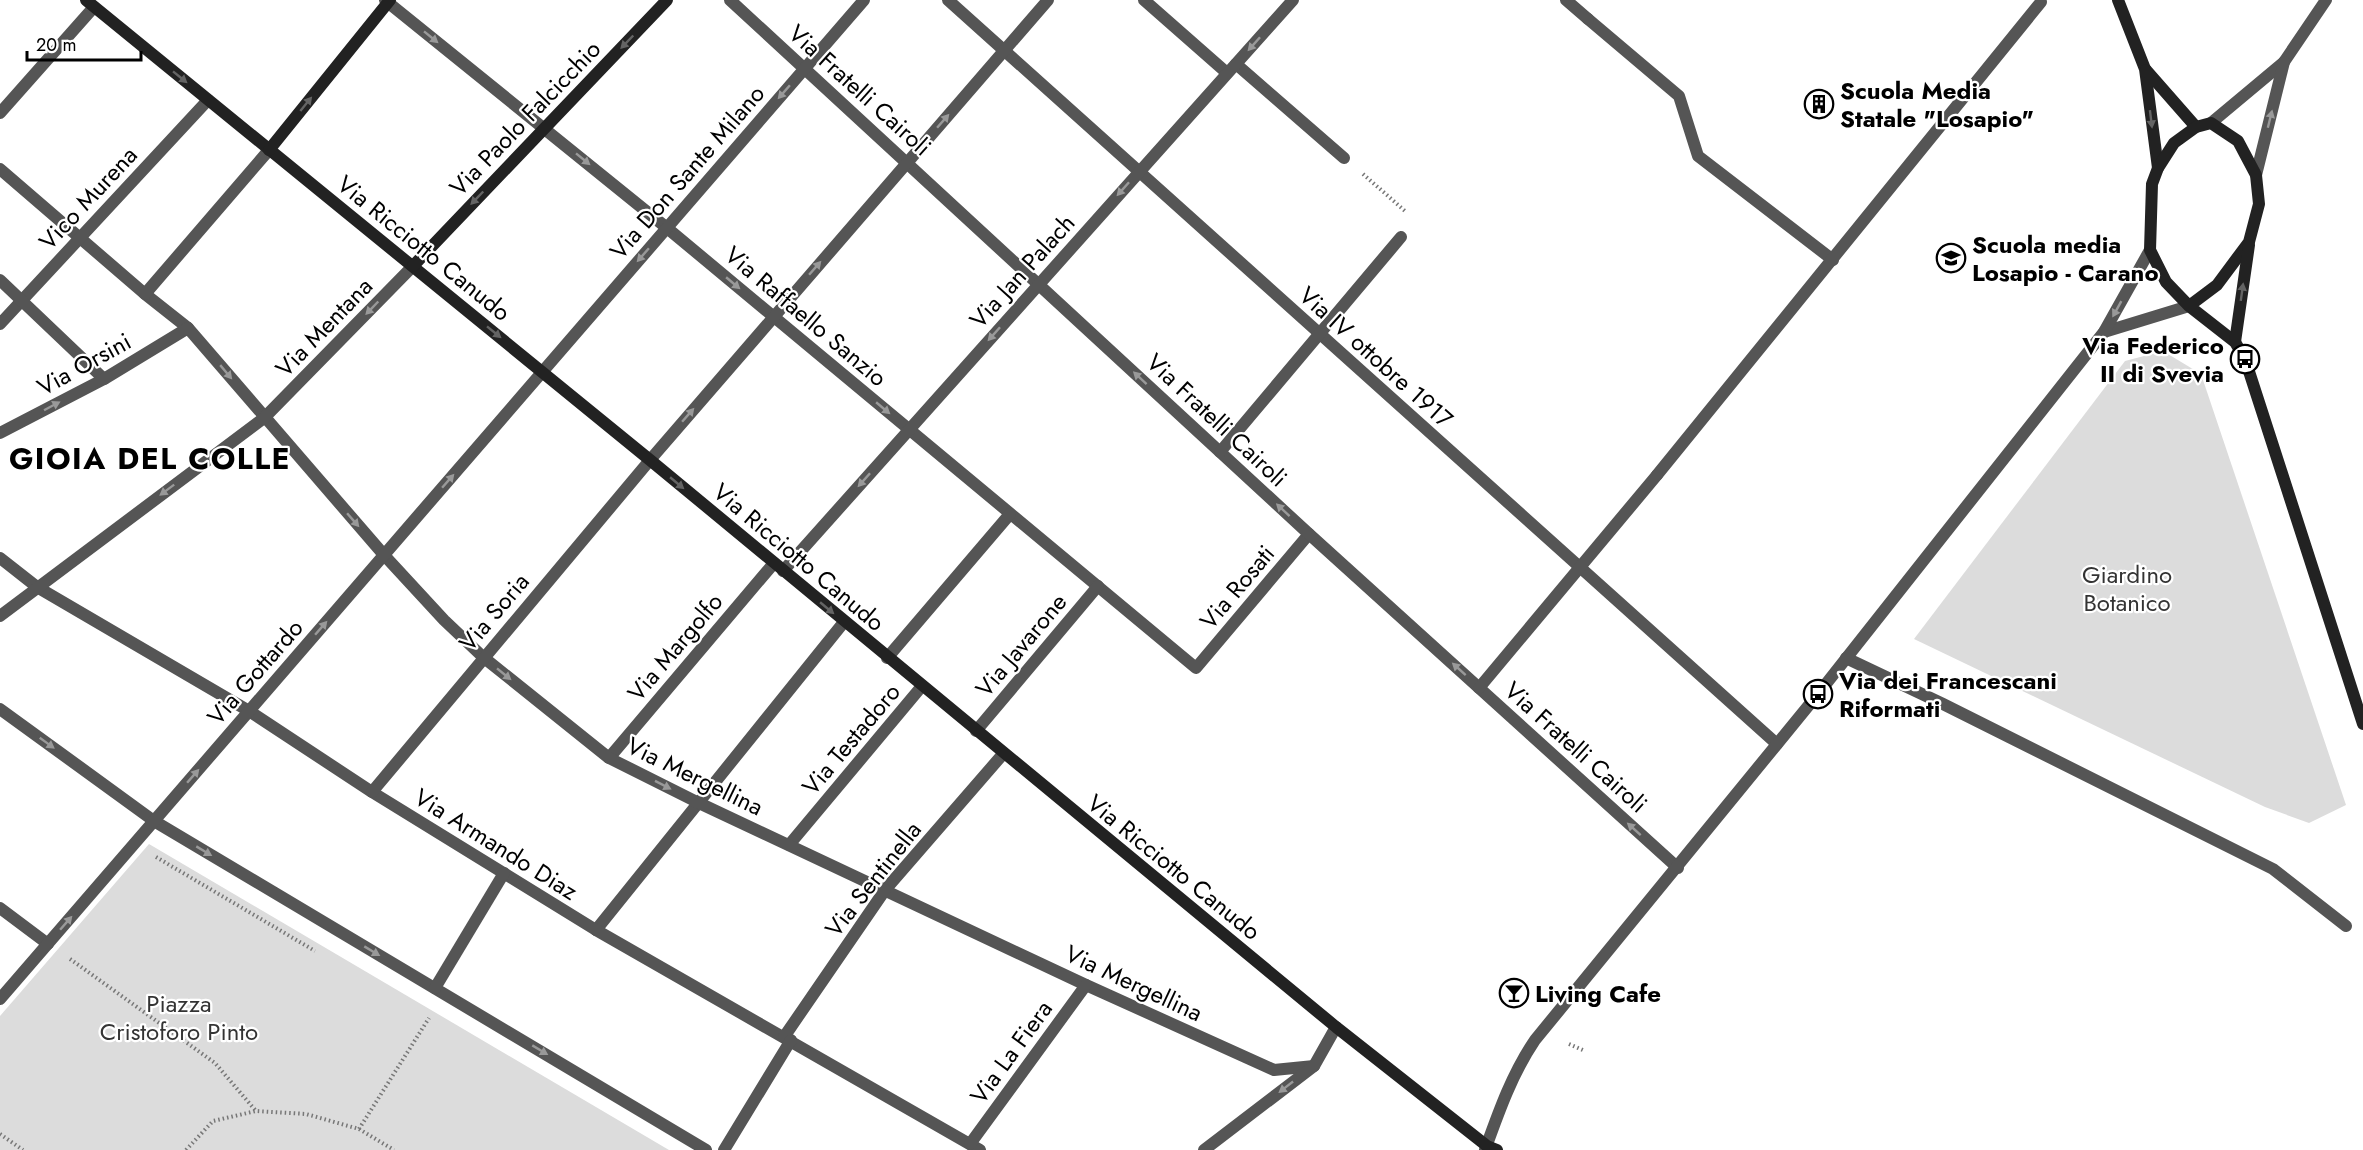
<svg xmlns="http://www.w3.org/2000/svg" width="2363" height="1150" viewBox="0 0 2363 1150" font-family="Jost,sans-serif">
<rect width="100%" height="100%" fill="#fff"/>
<g fill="#dcdcdc">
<polygon points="2163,351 2201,374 2346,805 2309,823 2265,807 1914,639 2125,361"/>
<polygon points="149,844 669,1150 0,1150 0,1016"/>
</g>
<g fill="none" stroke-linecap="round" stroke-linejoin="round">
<g stroke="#777" stroke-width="4" stroke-dasharray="1.5 3" stroke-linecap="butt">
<polyline points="1363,174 1405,211"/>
<polyline points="156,857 315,951"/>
<polyline points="70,959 215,1063 256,1111"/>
<polyline points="1569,1044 1585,1051"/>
<polyline points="359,1129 429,1018"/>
<polyline points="0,1134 23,1150"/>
<polyline points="186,1150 213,1121 256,1111 306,1114 359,1129 394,1150"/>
</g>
<g stroke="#555" stroke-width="12">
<polyline points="1588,19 1679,96 1698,156 1833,260"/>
<polyline points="1657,475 2041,2"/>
<polyline points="1846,658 1943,704 2273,869 2346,926"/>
</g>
<g stroke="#555" stroke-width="12">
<polyline points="0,113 94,7"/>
<polyline points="0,169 145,294 188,328"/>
<polyline points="145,294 269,150"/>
<polyline points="0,324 208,100"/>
<polyline points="609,758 774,563"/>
<polyline points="789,845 922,686"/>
<polyline points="885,890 1003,754"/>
<polyline points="596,930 844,622"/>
</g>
<g stroke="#555" stroke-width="12">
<polyline points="385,0 667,228 1196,668 1309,534"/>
<polyline points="730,0 1309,534 1678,868"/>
<polyline points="948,0 1777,744"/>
<polyline points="1144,0 1227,73"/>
<polyline points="1566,0 1588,19"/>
<polyline points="1236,64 1344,158"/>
<polyline points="2211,123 2284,62 2326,0"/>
<polyline points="2256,175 2284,62"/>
<polyline points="0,280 104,379"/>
<polyline points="2104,332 2189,306"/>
<polyline points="0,433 104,379 188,328 384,555 444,620 483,657 609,758 699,803 1086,985 1274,1070 1314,1066"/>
<polyline points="1220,452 1401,237"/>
<polyline points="0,558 37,587 249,711 372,792 596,930 980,1150"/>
<polyline points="783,571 1293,0"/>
<polyline points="0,616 264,418 413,266"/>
<polyline points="887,658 1010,514"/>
<polyline points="1479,688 1657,475"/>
<polyline points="0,709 154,821 706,1150"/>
<polyline points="976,731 1098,586"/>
<polyline points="372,792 650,460 1048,0"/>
<polyline points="0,908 48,944"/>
<polyline points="435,988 504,873"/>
<polyline points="0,999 864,0"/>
<polyline points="784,1037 885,890"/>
<polyline points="970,1144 1086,985"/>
<polyline points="724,1150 791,1040"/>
<polyline points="1204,1150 1314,1066 1336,1027"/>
<path d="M1485,1150C1499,1111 1512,1074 1535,1040L1818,694L2104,332L2150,250"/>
</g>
<g stroke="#222" stroke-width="12">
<polyline points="86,0 650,460 1336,1027 1487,1146 1497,1150"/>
<polyline points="2118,0 2145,69 2158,168"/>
<polyline points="2146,70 2196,127"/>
<polyline points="269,150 390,0"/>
<polyline points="413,266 667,0"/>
<polyline points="2189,306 2217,285 2249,242 2259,204 2256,175 2238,141 2211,123 2196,127 2174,143 2158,168 2152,184 2150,250 2166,282 2189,306 2235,342 2245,359 2363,724"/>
<polyline points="2235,342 2249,245"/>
</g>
</g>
<defs><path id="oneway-solid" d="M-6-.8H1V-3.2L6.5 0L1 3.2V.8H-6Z" transform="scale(1.5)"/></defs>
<g fill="#999">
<use href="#oneway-solid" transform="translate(431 37) rotate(39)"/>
<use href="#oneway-solid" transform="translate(1254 44) rotate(132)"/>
<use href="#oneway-solid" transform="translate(784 92) rotate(131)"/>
<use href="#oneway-solid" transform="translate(2270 119) rotate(-76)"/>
<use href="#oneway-solid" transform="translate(943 121) rotate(-49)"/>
<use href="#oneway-solid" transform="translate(583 159) rotate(39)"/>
<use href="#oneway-solid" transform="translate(1123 189) rotate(132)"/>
<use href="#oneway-solid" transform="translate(643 255) rotate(131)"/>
<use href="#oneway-solid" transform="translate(815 268) rotate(-49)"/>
<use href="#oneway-solid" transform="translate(733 283) rotate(40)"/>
<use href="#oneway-solid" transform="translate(372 308) rotate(134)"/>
<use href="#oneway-solid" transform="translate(2117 309) rotate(119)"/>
<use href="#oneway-solid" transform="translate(994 334) rotate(132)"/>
<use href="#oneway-solid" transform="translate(226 372) rotate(50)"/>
<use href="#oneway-solid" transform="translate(1140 378) rotate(-137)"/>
<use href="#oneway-solid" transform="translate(52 406) rotate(-28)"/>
<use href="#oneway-solid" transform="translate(883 408) rotate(40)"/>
<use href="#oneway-solid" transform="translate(688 415) rotate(-49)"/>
<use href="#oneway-solid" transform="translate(864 480) rotate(132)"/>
<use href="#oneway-solid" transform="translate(448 481) rotate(-49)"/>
<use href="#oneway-solid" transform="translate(167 490) rotate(143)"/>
<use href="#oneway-solid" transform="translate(1283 510) rotate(-137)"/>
<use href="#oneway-solid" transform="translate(353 520) rotate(49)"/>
<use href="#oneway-solid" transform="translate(321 628) rotate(-49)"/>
<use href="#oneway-solid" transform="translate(1459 669) rotate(-138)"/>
<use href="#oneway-solid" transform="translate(504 674) rotate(39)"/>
<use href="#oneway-solid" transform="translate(47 743) rotate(36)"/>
<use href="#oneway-solid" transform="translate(193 776) rotate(-49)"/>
<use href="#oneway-solid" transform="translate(663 785) rotate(27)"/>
<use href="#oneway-solid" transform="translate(1634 829) rotate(-138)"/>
<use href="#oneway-solid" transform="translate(204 851) rotate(31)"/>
<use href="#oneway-solid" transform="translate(66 923) rotate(-49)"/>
<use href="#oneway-solid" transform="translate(372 951) rotate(31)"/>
<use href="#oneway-solid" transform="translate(540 1050) rotate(31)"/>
<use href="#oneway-solid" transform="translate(1286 1087) rotate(142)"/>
</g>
<g fill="#646464">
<use href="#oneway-solid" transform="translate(627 42) rotate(134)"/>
<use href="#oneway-solid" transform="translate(180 77) rotate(39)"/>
<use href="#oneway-solid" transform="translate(306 104) rotate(-51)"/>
<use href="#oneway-solid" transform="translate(2151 119) rotate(83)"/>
<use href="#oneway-solid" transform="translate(477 198) rotate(134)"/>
<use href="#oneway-solid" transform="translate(2242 292) rotate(-82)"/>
<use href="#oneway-solid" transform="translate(494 332) rotate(39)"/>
<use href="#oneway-solid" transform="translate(677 483) rotate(40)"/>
<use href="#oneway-solid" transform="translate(827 608) rotate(40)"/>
</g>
<defs>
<g id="building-ring" transform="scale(1.5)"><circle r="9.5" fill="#fff" stroke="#000" stroke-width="1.5"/><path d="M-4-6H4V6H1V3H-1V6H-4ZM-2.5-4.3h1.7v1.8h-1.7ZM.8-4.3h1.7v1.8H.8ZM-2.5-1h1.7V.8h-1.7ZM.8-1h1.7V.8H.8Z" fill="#000"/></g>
<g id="school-ring" transform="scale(1.5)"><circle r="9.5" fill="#fff" stroke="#000" stroke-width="1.5"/><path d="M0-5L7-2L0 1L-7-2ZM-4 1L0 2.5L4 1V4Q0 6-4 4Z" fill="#000"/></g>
<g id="bus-ring" transform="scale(1.5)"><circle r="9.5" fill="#fff" stroke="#000" stroke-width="1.5"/><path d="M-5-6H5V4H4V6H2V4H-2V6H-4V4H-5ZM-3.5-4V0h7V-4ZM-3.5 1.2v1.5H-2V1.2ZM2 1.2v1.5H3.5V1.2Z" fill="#000"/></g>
<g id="bar-ring" transform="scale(1.5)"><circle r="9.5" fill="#fff" stroke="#000" stroke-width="1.5"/><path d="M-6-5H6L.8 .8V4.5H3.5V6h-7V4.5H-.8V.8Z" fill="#000"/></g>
</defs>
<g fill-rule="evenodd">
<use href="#building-ring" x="1819" y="104"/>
<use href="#school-ring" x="1951" y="258"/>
<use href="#bus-ring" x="2245" y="359"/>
<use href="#bus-ring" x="1818" y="694"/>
<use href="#bar-ring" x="1514" y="993"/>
</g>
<g text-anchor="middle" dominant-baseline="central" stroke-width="4.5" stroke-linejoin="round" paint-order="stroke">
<g font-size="24" fill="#000" stroke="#fff">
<text transform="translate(860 90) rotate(42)">Via Fratelli Cairoli</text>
<text transform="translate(525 118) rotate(-46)">Via Paolo Falcicchio</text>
<text transform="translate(687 172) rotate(-49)">Via Don Sante Milano</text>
<text transform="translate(88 198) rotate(-47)">Vico Murena</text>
<text transform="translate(424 248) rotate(39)">Via Ricciotto Canudo</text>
<text transform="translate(1022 271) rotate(-48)">Via Jan Palach</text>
<text transform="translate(806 316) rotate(40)">Via Raffaello Sanzio</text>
<text transform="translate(324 327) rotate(-46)">Via Mentana</text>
<text transform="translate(1376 357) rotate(42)">Via IV ottobre 1917</text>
<text transform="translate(84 364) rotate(-29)">Via Orsini</text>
<text transform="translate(1217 420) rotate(43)">Via Fratelli Cairoli</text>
<text transform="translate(799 557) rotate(40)">Via Ricciotto Canudo</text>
<text transform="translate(1237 587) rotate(-50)">Via Rosati</text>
<text transform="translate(494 612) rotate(-50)">Via Soria</text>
<text transform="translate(1021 645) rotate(-50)">Via Javarone</text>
<text transform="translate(675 647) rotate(-50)">Via Margolfo</text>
<text transform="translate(255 672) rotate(-49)">Via Gottardo</text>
<text transform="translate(851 739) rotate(-50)">Via Testadoro</text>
<text transform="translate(1576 747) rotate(42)">Via Fratelli Cairoli</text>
<text transform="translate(695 776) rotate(26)">Via Mergellina</text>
<text transform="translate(496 844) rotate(32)">Via Armando Diaz</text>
<text transform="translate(1174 867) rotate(39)">Via Ricciotto Canudo</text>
<text transform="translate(873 879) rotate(-52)">Via Sentinella</text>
<text transform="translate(1134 983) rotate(25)">Via Mergellina</text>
<text transform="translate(1011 1052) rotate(-54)">Via La Fiera</text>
</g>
<g font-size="24" font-weight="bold" fill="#000" stroke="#fff" text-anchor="start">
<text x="1840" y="90">Scuola Media<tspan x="1840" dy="28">Statale "Losapio"</tspan></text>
<text x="1972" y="244">Scuola media<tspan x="1972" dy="28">Losapio - Carano</tspan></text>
<text x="2224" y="345" text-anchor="end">Via Federico<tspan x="2224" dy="28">II di Svevia</tspan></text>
<text x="1839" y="680">Via dei Francescani<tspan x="1839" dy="28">Riformati</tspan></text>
<text x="1535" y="993">Living Cafe</text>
</g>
<g font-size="24" fill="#333" stroke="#fff">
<text x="2127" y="574">Giardino<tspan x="2127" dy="28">Botanico</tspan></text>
<text x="179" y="1003">Piazza<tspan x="179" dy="28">Cristoforo Pinto</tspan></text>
</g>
<g font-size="30" font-weight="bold" letter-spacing="1.5" fill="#000" stroke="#fff">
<text x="150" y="458">GIOIA DEL COLLE</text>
</g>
</g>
<path d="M27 51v9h114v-9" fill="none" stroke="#000000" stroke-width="3"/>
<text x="36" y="51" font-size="18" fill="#000000" stroke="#ffffff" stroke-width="4.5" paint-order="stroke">20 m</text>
</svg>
